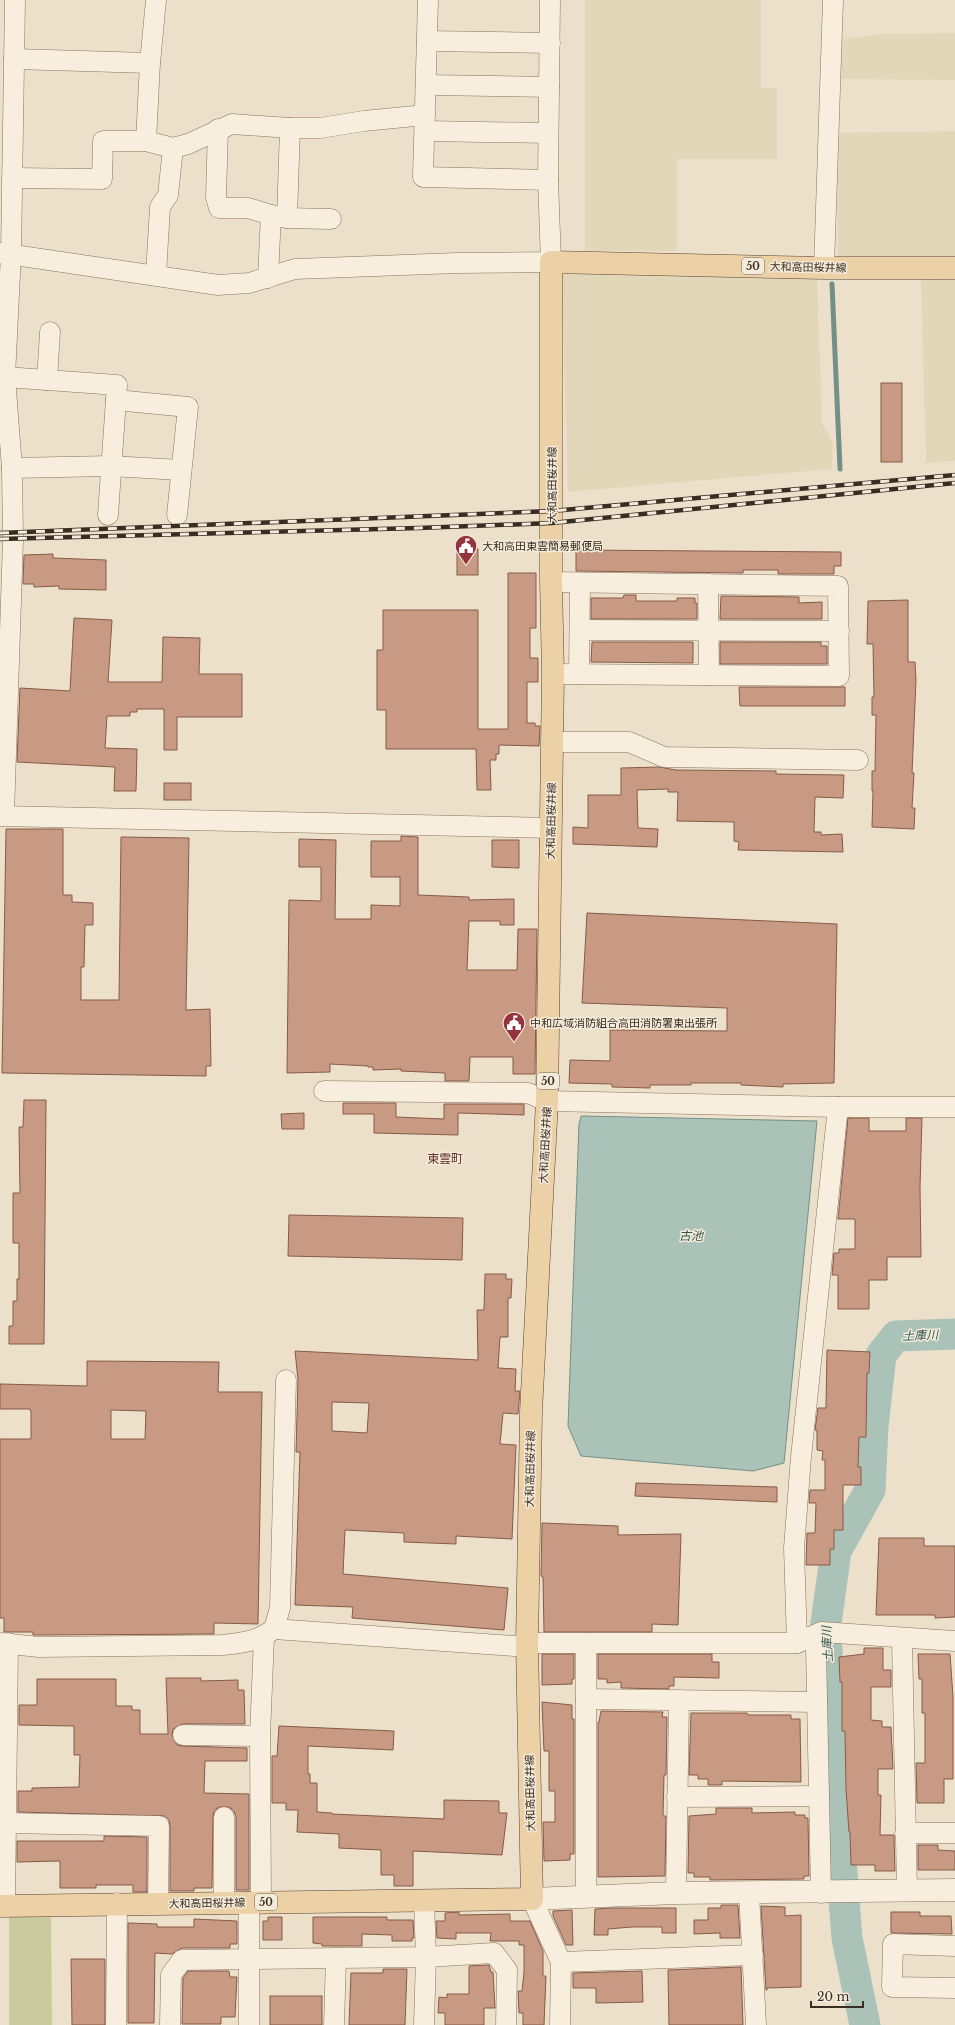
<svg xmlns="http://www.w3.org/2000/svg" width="955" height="2025" viewBox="0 0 955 2025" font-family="'Libre Baskerville','Noto Sans JP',serif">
<rect width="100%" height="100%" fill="#ede0cb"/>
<g fill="#e2d8b9">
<polygon points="585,0 761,0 761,88 777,88 777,159 677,159 677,251 585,251"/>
<polygon points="955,33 955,80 839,79 838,40 880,34"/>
<polygon points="955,131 955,257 838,257 836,133"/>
<polygon points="561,268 817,277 822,423 833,443 832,469 568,492"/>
<polygon points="921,278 955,280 955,461 926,463"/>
</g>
<polygon fill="#c9cb9f" points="9,1913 51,1913 52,2025 9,2025"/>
<polygon fill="#abc2b9" stroke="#729086" points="581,1116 817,1121 784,1463 753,1471 581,1456 568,1426 579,1124"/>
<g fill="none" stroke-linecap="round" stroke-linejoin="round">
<polyline stroke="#729086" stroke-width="5" points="832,284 840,469"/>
<polyline stroke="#abc2b9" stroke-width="31" points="865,2025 847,1938 829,1704 826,1623 836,1551 870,1490 873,1426 881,1355 896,1336 955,1334"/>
</g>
<g fill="#c89a83" stroke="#865b47" fill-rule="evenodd">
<rect x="881" y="383" width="21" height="79"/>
<rect x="457" y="549" width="21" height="26"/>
<polygon points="576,550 841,552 841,566 834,566 834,574 778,574 778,570 743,570 743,573 576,571"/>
<polygon points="53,554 53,558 106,560 106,590 59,589 59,586 34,587 34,584 23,584 24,555"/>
<polygon points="508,573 536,573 536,628 530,628 530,658 538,658 538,682 527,682 527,723 535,723 535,726 540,726 539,746 499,745 499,754 496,754 496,760 490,760 491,790 477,790 476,749 386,749 386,710 377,710 377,650 383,650 383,610 478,610 478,729 508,729"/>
<polygon points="624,595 636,595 636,601 677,601 677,598 695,598 695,603 697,603 697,619 591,619 591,598 623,598"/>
<polygon points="721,596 799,597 799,603 822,602 822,619 720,619"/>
<polygon points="908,600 908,662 915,662 916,680 912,773 914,773 912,808 915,808 914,829 872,827 873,791 872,791 872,771 875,771 876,715 872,715 872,697 874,697 873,644 867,644 868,601"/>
<polygon points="74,618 112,620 108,682 162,682 163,637 200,638 199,674 242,674 242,717 177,717 177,750 164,750 164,709 137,709 137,712 130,712 130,716 107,716 105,748 137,749 136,791 114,791 115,767 17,762 20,688 70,691"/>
<polygon points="592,642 693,642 693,663 591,662"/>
<polygon points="720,642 821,642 821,646 827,646 827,664 720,664"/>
<polygon points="739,687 845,687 845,706 740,706"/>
<polygon points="659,767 676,770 776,771 776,774 844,775 843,798 815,797 814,832 821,832 821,835 842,834 843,852 738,850 739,842 734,841 734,822 677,821 678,792 668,792 668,789 637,790 638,828 658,829 657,847 573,844 573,827 588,828 588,795 621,795 621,768"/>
<rect x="164" y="783" width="27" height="17"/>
<polygon points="6,829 63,829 63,895 72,895 72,902 93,903 93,925 85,925 84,967 81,967 81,1000 119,1000 121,837 189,838 186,1010 210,1009 211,1066 206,1066 206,1076 2,1073"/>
<polygon points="401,836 418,837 418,895 469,897 469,900 514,899 514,925 500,925 500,921 469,921 467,970 517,970 518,929 537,929 535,1074 513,1074 513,1057 470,1057 469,1081 445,1081 445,1073 401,1071 401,1069 373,1070 373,1067 368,1067 368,1066 330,1064 330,1072 287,1073 289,900 321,901 321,867 299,867 299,839 336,840 335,919 371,919 371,905 400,906 400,877 371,877 371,841 401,841"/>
<polygon points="492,840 519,840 519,868 492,867"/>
<polygon points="587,913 837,924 834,1083 783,1084 783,1087 741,1085 741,1083 691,1083 691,1085 650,1085 650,1088 612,1087 612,1084 569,1083 570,1060 610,1061 610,1030 727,1031 727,1008 582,1003"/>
<polygon points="24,1100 46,1100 44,1344 9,1344 9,1326 13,1326 13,1301 17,1301 17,1279 19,1279 19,1243 13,1243 13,1193 20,1193 19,1127 23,1127"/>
<polygon points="343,1103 396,1103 396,1117 444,1119 444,1104 524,1104 524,1115 458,1113 458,1135 374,1133 374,1114 343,1114"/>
<polygon points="304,1113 304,1129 282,1129 281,1114"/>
<polygon points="848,1118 869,1118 869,1131 906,1131 906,1118 922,1118 920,1187 921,1257 887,1257 887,1280 869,1280 869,1309 838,1309 838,1275 832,1275 834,1253 839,1253 839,1249 855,1249 855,1219 838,1219"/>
<polygon points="289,1215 463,1218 462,1260 288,1256"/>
<path d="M485,1274H506V1279H512L511,1298H508V1337H500L498,1368L516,1369L515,1391H520L518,1414L503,1413L500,1444L516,1445L512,1539L456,1536V1544L404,1542V1533L345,1530L343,1574L508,1588L504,1630L352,1618L353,1607L295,1605L300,1452H296L298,1380L295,1351L478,1360L477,1310H484ZM332,1402L369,1403L367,1433L332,1431Z"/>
<polygon points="827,1350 870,1352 869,1373 867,1373 866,1437 859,1437 858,1467 861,1467 861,1485 843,1485 843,1530 834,1530 834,1549 830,1549 830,1565 806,1565 807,1533 815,1533 816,1503 809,1503 810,1490 825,1490 825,1460 822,1460 823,1451 817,1450 817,1430 815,1430 818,1408 826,1408"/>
<path d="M87,1361L219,1362L218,1392H262L258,1624L214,1623V1634L40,1635H33V1632H4V1618H0V1439H31V1412L30,1409H0V1384L87,1386ZM111,1410L146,1411L145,1439H111Z"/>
<polygon points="636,1483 777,1487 777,1502 635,1496"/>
<polygon points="542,1523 618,1526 618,1535 681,1534 678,1625 652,1624 652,1632 544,1632 543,1577 541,1576"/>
<polygon points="879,1538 924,1538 924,1546 955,1546 955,1617 935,1618 935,1615 876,1615"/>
<polygon points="864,1648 883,1648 883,1670 891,1670 891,1687 871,1687 871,1720 882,1721 882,1727 891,1727 893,1769 878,1769 878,1795 881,1795 880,1835 894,1835 894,1837 895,1871 875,1871 875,1865 851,1865 850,1832 849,1832 846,1789 845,1731 842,1731 842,1682 840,1682 839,1657 864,1654"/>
<polygon points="542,1654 574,1654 574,1679 572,1679 572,1684 542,1685"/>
<polygon points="598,1654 712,1654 712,1662 719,1662 719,1678 674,1677 674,1686 669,1686 669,1689 621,1688 621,1682 607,1683 607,1679 598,1679"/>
<polygon points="918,1654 950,1654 953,1697 953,1779 944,1779 944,1803 917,1803 916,1763 925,1763 925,1713 922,1713 922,1679 919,1679"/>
<polygon points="166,1678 201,1678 201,1681 238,1680 238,1690 244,1690 245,1724 183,1724 173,1729 172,1735 177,1745 182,1746 247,1748 247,1761 205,1761 204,1793 249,1794 249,1890 236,1890 236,1817 234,1811 229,1807 219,1807 214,1811 213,1817 212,1888 194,1888 194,1891 170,1891 170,1826 169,1820 165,1816 18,1812 18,1791 32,1791 32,1788 79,1787 80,1755 74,1755 74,1726 19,1725 19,1705 37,1705 37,1679 116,1679 116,1706 132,1706 132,1710 140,1710 140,1734 168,1734"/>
<polygon points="542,1702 572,1705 572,1719 574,1719 574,1854 570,1854 570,1860 544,1861 543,1822 555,1822 555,1791 549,1791 549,1751 544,1751"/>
<polygon points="601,1711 663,1712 662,1717 667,1717 666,1775 664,1775 663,1816 666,1816 665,1876 598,1877 598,1722 599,1722"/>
<polygon points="691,1713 747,1713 748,1715 791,1715 791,1719 800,1719 801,1782 722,1781 722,1785 708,1785 708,1779 698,1779 698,1775 689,1775"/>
<polygon points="279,1726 394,1731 393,1750 308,1746 308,1774 310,1774 310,1783 317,1783 317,1812 332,1813 332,1814 444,1819 444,1800 499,1801 499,1813 507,1813 502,1855 413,1851 413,1886 394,1886 394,1875 381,1875 381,1850 339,1848 339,1834 297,1832 298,1810 286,1810 286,1803 272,1803 272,1756 277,1756"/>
<polygon points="716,1808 752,1808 752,1813 795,1812 795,1815 805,1815 805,1818 808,1818 809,1876 804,1876 804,1879 710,1880 710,1877 694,1877 694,1873 688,1873 689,1816 716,1814"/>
<polygon points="104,1836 147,1837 147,1892 133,1892 133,1885 96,1885 96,1888 60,1888 60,1861 17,1862 17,1841 104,1841"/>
<polygon points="918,1845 938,1845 938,1850 955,1851 955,1870 918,1870"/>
<polygon points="721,1905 738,1905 740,1938 720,1938 720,1933 694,1934 694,1920 708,1920 708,1908 721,1908"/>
<polygon points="761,1906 785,1907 785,1916 801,1915 801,1987 767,1988 767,1990 766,1990"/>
<polygon points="611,1908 676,1908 676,1933 662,1933 662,1927 632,1927 608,1929 608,1935 594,1935 595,1909"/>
<polygon points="572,1910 573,1945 566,1945 553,1916 553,1911"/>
<polygon points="459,1912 459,1915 510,1914 510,1921 530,1921 543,1951 543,1976 546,1976 544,2025 523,2025 523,2013 519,2013 518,1991 522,1991 524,1972 524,1945 519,1945 519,1941 490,1941 491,1933 456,1933 456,1939 437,1938 436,1921 445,1921 445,1913"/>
<polygon points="891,1912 920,1912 920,1916 951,1916 952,1934 891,1933"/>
<polygon points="268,1917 282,1917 282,1940 263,1940 263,1921 268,1921"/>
<polygon points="313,1917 387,1917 387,1920 413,1920 414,1938 412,1938 412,1941 392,1941 392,1935 362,1934 362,1946 322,1946 322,1944 313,1943"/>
<polygon points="194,1919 237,1921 237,1944 230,1944 230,1948 182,1948 172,1954 155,1953 154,2023 128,2023 128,1923 157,1924 157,1927 194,1927"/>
<polygon points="71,1959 105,1959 105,2025 72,2025"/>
<polygon points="489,1965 491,1972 493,1972 495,2008 484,2008 484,2025 445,2025 445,2013 438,2013 439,1997 447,1998 447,1994 469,1994 469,1966"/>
<polygon points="741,1967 743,2025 669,2025 668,1970"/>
<polygon points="383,1969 407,1969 405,2025 349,2025 351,1973 383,1973"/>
<polygon points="188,1971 229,1971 230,1977 237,1977 235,2017 221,2017 221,2024 182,2024 183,1978"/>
<polygon points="642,1971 643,2002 596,2003 596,1988 573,1988 573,1973"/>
<rect x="270" y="1996" width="52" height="29"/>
</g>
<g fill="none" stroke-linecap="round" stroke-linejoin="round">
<g stroke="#897260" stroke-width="21">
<g id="minor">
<polyline points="428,0 423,177 548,180"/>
<polyline points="427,41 550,43"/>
<polyline points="14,59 150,63 146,141"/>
<polyline points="150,63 156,0"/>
<polyline points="426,85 549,87"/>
<polyline points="218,129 216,197 219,208 248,208 271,215"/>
<polyline points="425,131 548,133"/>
<polyline points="12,178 102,179 103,141 146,141 173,148 188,144 232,124 290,128 320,128 364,121 425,115"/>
<polyline points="287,218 290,128"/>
<polyline points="0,253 218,285 249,283 295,269 457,263 551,262 548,180 550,0"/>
<polyline points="824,268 833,0"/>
<polyline points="156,275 160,207 168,195 173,148"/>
<polyline points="268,278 271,215 287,218 331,219"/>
<polyline points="5,377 117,385 108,515"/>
<polyline points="47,380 50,332"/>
<polyline points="116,400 188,407 177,515"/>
<polyline points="12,468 110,466 181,470"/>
<polyline points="551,582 838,586 839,676 553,674"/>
<polyline points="708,584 709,675"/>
<polyline points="580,630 839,631"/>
<polyline points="579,674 580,583"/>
<polyline points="552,742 629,742 664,757 858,760"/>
<polyline points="4,815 13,539 12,468 5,377 11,253 15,0"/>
<polyline points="0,816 551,828"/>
<polyline points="324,1091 528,1093 547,1101 838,1107 955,1107"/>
<polyline points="274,1629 280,1608 286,1380"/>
<polyline points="809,1637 816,1648 821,1893"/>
<polyline points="902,1639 907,1890"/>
<path d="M0,1643L39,1647L223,1645C243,1643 258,1641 274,1629L514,1646L527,1643H797L821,1632L955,1641"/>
<polyline points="586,1643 586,1897"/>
<polyline points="797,1643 794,1548 801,1457 838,1107"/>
<polyline points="586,1699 817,1702"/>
<polyline points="183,1735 260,1736"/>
<polyline points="677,1797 819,1796"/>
<polyline points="6,1823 159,1826 158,1904"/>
<polyline points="905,1833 955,1833"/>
<polyline points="676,1893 679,1700"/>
<polyline points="749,1893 756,2025"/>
<polyline points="532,1899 561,1962 560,2025"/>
<polyline points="424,1901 426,1957 424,2025"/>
<polyline points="261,1902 260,1736 264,1637"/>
<polyline points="224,1903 224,1817"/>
<polyline points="5,1905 8,1643"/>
<polyline points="955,1946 893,1944 892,1987 955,1988"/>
<polyline points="561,1962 753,1955"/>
<polyline points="116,2025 117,1903"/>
<polyline points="170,2025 171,1975 182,1960 426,1957 494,1953 507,1970 506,2025"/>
<polyline points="249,2025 249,1902"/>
<polyline points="334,2025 336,1958"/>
</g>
</g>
<g stroke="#897260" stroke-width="23">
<polyline id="tertiary" points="532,1899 676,1893 955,1890"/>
</g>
<g stroke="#574133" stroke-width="23">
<polyline id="primary" points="0,1906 532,1899 527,1643 531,1412 547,1101 553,674 551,582 551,262 824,268 955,268"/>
</g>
<use href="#minor" stroke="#f7eede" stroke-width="20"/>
<use href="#tertiary" stroke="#f7eede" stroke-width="22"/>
<use href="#primary" stroke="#ecd0a6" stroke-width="22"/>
<g stroke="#3a2c22" stroke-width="4.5">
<g id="rail">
<polyline points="0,533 552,511 955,475"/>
<polyline points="0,539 419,528 552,523 955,483"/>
</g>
</g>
<use href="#rail" stroke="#f4ebda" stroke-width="3" stroke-dasharray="9" stroke-linecap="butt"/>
</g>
<defs>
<g id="civic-pin" transform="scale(1.15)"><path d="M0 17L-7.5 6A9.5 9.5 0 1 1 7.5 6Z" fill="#94333d" stroke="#f4ebda"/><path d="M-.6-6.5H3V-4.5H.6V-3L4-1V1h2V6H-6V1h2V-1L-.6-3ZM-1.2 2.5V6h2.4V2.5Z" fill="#fff"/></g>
</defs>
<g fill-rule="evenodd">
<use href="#civic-pin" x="466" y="546"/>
<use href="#civic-pin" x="514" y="1023"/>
</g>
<g text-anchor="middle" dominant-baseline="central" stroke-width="3" stroke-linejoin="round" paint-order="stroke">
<g fill="#f4ebda" stroke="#726559" stroke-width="1">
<rect x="742" y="258" width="22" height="16" rx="3"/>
<rect x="537" y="1073" width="22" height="16" rx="3"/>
<rect x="255" y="1894" width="22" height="16" rx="3"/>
</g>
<g font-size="10" font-weight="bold" fill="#3a2c22">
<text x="753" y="266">50</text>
<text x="548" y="1081">50</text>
<text x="266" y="1902">50</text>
</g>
<g font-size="11" fill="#3a2c22" stroke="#f4ebda">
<text transform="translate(808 267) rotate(1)">大和高田桜井線</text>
<text transform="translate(552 485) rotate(-90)">大和高田桜井線</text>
<text transform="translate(551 821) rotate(-89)">大和高田桜井線</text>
<text transform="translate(545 1145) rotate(-87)">大和高田桜井線</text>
<text transform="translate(530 1469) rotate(-89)">大和高田桜井線</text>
<text transform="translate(530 1793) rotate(-91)">大和高田桜井線</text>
<text transform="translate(207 1903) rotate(-1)">大和高田桜井線</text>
</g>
<g font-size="11" fill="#3a2c22" stroke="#f4ebda" text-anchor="start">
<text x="482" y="546">大和高田東雲簡易郵便局</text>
<text x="530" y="1023">中和広域消防組合高田消防署東出張所</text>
</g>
<g font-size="12" fill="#642c24" stroke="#f4ebda">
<text x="445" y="1158">東雲町</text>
</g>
<g font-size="12" font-style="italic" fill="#335953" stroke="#f4ebda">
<text x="691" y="1235">古池</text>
<text transform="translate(920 1335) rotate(-2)">土庫川</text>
<text transform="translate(827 1644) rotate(-93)">土庫川</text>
</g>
</g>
<path d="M811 2001v6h52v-6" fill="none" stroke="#3a2c22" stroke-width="2"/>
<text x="817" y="2001" font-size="12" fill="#3a2c22" stroke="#f4ebda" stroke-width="3" paint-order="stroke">20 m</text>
</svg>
